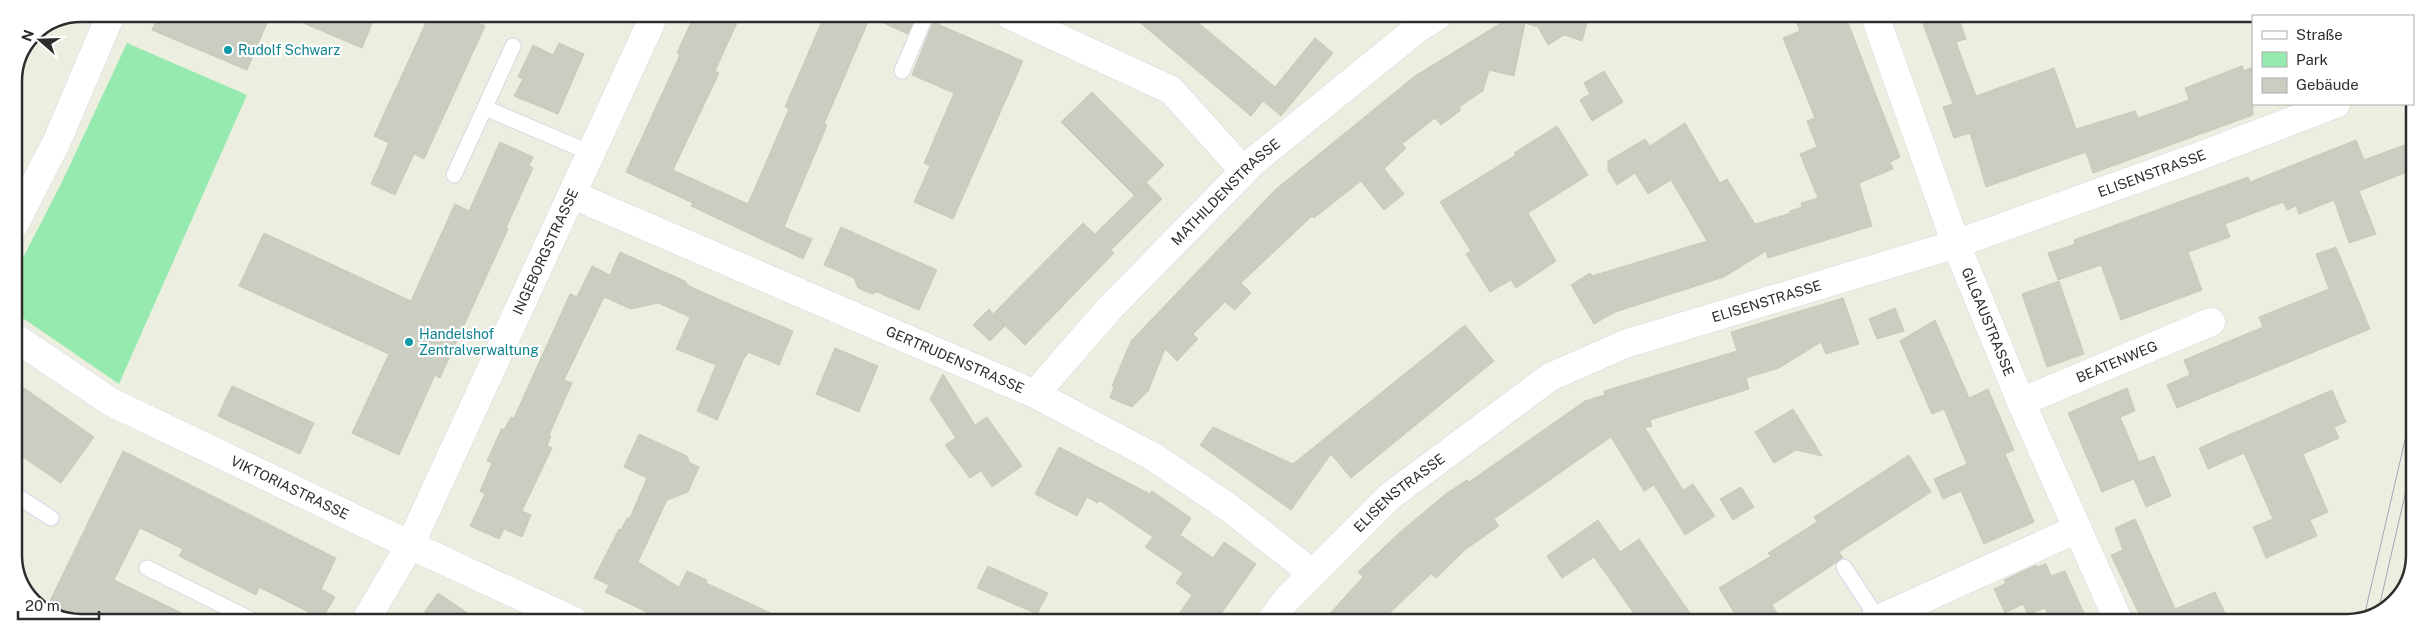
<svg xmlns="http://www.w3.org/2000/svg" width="2429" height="636" viewBox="0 0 2429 636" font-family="'Public Sans',sans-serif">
<rect width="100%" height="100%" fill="#ecefdf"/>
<polygon fill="#97eaaf" points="127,43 247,95 119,384 14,312 14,275 61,184"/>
<g fill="#cacec1" stroke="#c6cbb8">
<polygon points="159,14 271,14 247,70 152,30"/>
<polygon points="282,14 376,14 362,48"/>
<polygon points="430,14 460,14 485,26 424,159 414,154 395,195 371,184 389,143 374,136"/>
<polygon points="695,14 741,14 715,71 719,73 673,170 748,204 789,109 785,107 825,14 916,15 908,34 870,17 824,124 827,125 784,227 812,239 803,259 691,206 693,203 626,172 680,55 677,53"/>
<polygon points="1131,15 1189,15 1275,87 1315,38 1333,53 1281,116 1263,101 1251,116"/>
<polygon points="1514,15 1601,15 1587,23 1582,41 1564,35 1548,45 1538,27 1525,23 1514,76 1489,70 1483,91 1459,107 1461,110 1441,125 1435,118 1402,144 1406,148 1384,169 1404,194 1384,210 1361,181 1314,218 1312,216 1241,283 1251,293 1235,310 1225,302 1193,334 1198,339 1177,361 1165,349 1148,391 1132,407 1110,398 1114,387 1112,386 1131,341 1276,189 1415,76"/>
<polygon points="1793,15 1845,15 1900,157 1890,162 1893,169 1859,183 1872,226 1768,258 1766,251 1724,277 1615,312 1594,324 1571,285 1590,273 1592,276 1707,241 1671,180 1648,194 1635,173 1617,185 1608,170 1608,161 1645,139 1650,146 1685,123 1720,183 1727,179 1755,224 1791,213 1790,211 1802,207 1801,203 1818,198 1800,154 1817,147 1807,121 1815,118 1783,38 1800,31"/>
<polygon points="1920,16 1958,16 1966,39 1956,42 1976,96 2054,68 2076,129 2135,111 2138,118 2189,100 2185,88 2242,66 2244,71 2253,67 2253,115 2093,173 2086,152 1986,187 1970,133 1954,138 1943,107 1953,104"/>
<polygon points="933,22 1023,61 953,219 914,202 930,166 924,163 954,93 912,75"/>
<polygon points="559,43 584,54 558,114 514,96 523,79 518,77 533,45 553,55"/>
<polygon points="1604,71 1623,102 1592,121 1580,100 1590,94 1584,83"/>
<polygon points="1092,92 1164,165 1134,195 1061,122"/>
<polygon points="1557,126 1588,175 1528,213 1556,261 1516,288 1511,280 1490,292 1466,254 1471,251 1440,202 1516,155 1514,153"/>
<polygon points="2356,140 2364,160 2415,141 2415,169 2359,191 2376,234 2349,243 2334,200 2299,214 2296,206 2287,210 2283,202 2225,224 2230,237 2188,252 2202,290 2121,320 2101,265 2058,280 2048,253 2075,244 2074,240 2248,177 2250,182"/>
<polygon points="500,142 533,157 529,166 533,168 506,228 508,229 440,378 435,375 399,455 352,433 389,354 239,286 264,233 411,301 455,204 469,211"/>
<polygon points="1147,183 1162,199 1111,250 1114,253 1025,345 994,315 1005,326 990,341 973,325 989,309 993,314 1083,223 1095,234"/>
<polygon points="841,227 937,270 919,310 877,292 872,294 858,288 854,278 824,265"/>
<polygon points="2336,247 2370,329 2177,408 2167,385 2190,375 2184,360 2263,327 2259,317 2329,289 2316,254"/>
<polygon points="620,252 685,281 687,285 720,300 793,331 779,365 748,352 746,356 745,356 717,420 697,411 716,365 676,349 690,317 658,303 631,309 604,297 564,380 572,383 549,435 551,436 547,446 552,448 522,511 531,515 522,537 504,529 499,539 470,526 485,494 480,491 492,463 487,461 502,428 504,430 511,417 514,418 570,294 577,297 592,266 610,275"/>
<polygon points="2059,281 2084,354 2047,367 2022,294"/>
<polygon points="1843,298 1859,344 1826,354 1821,342 1779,368 1746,378 1749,389 1650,420 1652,426 1645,428 1683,490 1693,484 1715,516 1685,535 1654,485 1644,491 1611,437 1494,519 1499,526 1466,549 1436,578 1431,574 1381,621 1323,621 1363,577 1358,572 1399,533 1447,493 1467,480 1469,482 1585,401 1605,395 1604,391 1737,351 1731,332"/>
<polygon points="1895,308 1904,331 1877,339 1869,319"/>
<polygon points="1935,320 1969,398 1988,389 2014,450 2005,454 2034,522 1984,544 1961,491 1943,499 1934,479 1967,464 1944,409 1932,414 1900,341"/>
<polygon points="1465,325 1494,361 1351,478 1331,454 1291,510 1200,445 1213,427 1293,464"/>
<polygon points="835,348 878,366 859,412 816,394"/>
<polygon points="943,374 975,425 987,417 1022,466 992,487 981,471 970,478 945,445 956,438 930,399"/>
<polygon points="14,381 94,437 61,483 14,451"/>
<polygon points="232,386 314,423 300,454 218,416"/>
<polygon points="2127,388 2135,411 2120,417 2139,462 2154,456 2171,496 2146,507 2134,479 2102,492 2068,413"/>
<polygon points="2332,390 2346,422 2334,427 2339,438 2303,454 2328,512 2310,520 2317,536 2266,558 2253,527 2273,519 2244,453 2208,469 2199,448"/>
<polygon points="1793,409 1822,456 1796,450 1774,463 1755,432"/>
<polygon points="639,434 687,456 690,463 699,467 688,492 667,500 638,562 679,587 687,571 707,580 706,583 788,621 665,621 605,592 609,585 594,578 619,529 621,530 627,518 630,518 647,478 624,467"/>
<polygon points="1059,447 1150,494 1152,491 1191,518 1180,535 1213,558 1224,542 1256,564 1216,621 1174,621 1192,595 1176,583 1183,573 1145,547 1153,537 1099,500 1098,503 1087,497 1077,516 1035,494"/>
<polygon points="123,451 336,558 321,589 335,597 322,619 259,587 256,595 179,556 183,549 140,528 114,580 196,620 64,620 46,609"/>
<polygon points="1909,455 1931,492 1839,552 1843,558 1772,605 1783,622 1740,622 1719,588 1771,556 1768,553 1817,522 1814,517"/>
<polygon points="1741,487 1754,507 1733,520 1720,499"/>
<polygon points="2135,519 2175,609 2215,592 2229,622 2143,622 2111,555 2123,550 2115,528"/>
<polygon points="1598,520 1620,552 1639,539 1696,622 1640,622 1594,557 1562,578 1547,556"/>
<polygon points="2046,564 2051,576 2065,571 2088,622 2052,622 2045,608 2028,615 2023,604 2005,613 1994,589 2006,583 2004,580 2036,565 2037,567"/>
<polygon points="988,566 1048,593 1037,614 977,588"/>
<polygon points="438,593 478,620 419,620"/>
</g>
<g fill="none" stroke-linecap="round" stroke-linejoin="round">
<g stroke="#dcd4e6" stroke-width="17">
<g id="service">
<polyline points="902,71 926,15"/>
<polyline points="485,108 591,153"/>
<polyline points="454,175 513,46"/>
<polyline points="14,494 51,518"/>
<polyline points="1844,567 1878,619"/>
<polyline points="147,568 252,620"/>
</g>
</g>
<g stroke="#dcd4e6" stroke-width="29">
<g id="minor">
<polyline points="1009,15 1171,90 1244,171"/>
<path id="s1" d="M1875,16L1956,244L2021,402L2119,622"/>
<path id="s2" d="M573,195L1035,394L1152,456L1228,507L1312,573"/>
<polyline points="14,225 57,141 111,14"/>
<path id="s3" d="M14,337L111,402L410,545L574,621"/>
<path id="s4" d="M1035,394L1109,309L1254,161L1417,29L1439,15"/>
<path id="s5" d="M2021,402L2211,322"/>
<path id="s6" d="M366,620L410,545L655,14"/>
<path id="s7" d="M1271,621L1288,598L1389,497L1550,377L1625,344L1956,244L2200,156L2336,104"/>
<polyline points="1872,622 2077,529"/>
</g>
</g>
<use href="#service" stroke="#fff" stroke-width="15"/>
<use href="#minor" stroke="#fff" stroke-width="28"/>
<g stroke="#aca0b9" stroke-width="1">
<polyline points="2378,612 2413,460"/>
<polyline points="2364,617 2414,401"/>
</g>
</g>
<g fill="#0f9aa8" stroke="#fff" stroke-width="2">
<circle cx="228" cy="50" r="5"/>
<circle cx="409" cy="342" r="5"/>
</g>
<g text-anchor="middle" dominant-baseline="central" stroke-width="4.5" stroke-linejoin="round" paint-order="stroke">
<g font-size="14" fill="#0d838f" stroke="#fff" text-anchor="start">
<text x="238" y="50">Rudolf Schwarz</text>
<text x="419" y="334">Handelshof<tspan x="419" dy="16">Zentralverwaltung</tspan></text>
</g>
<g font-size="14" fill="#2d2d2d" stroke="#fff">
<text stroke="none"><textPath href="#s7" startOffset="1008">ELISENSTRASSE</textPath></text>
<text stroke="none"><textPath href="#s4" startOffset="278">MATHILDENSTRASSE</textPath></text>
<text stroke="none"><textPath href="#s6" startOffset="410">INGEBORGSTRASSE</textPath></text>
<text stroke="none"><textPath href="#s7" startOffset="602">ELISENSTRASSE</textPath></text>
<text stroke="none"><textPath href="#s1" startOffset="326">GILGAUSTRASSE</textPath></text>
<text stroke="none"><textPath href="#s2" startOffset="416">GERTRUDENSTRASSE</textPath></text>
<text stroke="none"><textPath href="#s5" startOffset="104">BEATENWEG</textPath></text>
<text stroke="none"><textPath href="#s3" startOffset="315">VIKTORIASTRASSE</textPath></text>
<text stroke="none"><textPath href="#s7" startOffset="182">ELISENSTRASSE</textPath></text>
</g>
</g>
<path d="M0 0H2429V636H0ZM81 22H2347A59 59 0 0 1 2406 81V555A59 59 0 0 1 2347 614H81A59 59 0 0 1 22 555V81A59 59 0 0 1 81 22Z" fill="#fff" fill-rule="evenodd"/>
<path fill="none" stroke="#2d2d2d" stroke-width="2.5" d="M81 22H2347A59 59 0 0 1 2406 81V555A59 59 0 0 1 2347 614H81A59 59 0 0 1 22 555V81A59 59 0 0 1 81 22Z"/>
<rect x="2252" y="15" width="162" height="90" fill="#ffffff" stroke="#ababab"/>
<rect x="2262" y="31" width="25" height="8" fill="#ffffff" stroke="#ababab"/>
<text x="2296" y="40" font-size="15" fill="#2d2d2d">Straße</text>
<rect x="2262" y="52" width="25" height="15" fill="#97eaaf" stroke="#ababab"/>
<text x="2296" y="65" font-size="15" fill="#2d2d2d">Park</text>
<rect x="2262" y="78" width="25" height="15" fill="#cacec1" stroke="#ababab"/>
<text x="2296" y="90" font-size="15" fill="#2d2d2d">Gebäude</text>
<g transform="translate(40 40) rotate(290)" stroke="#ffffff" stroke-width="4" paint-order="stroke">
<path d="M0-4L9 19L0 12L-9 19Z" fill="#2d2d2d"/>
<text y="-8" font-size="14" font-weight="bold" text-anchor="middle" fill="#2d2d2d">N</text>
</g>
<path d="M18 611v8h81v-8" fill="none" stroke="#2d2d2d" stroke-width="2.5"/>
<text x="25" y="611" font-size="15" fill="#2d2d2d" stroke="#ffffff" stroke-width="4" paint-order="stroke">20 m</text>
</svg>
